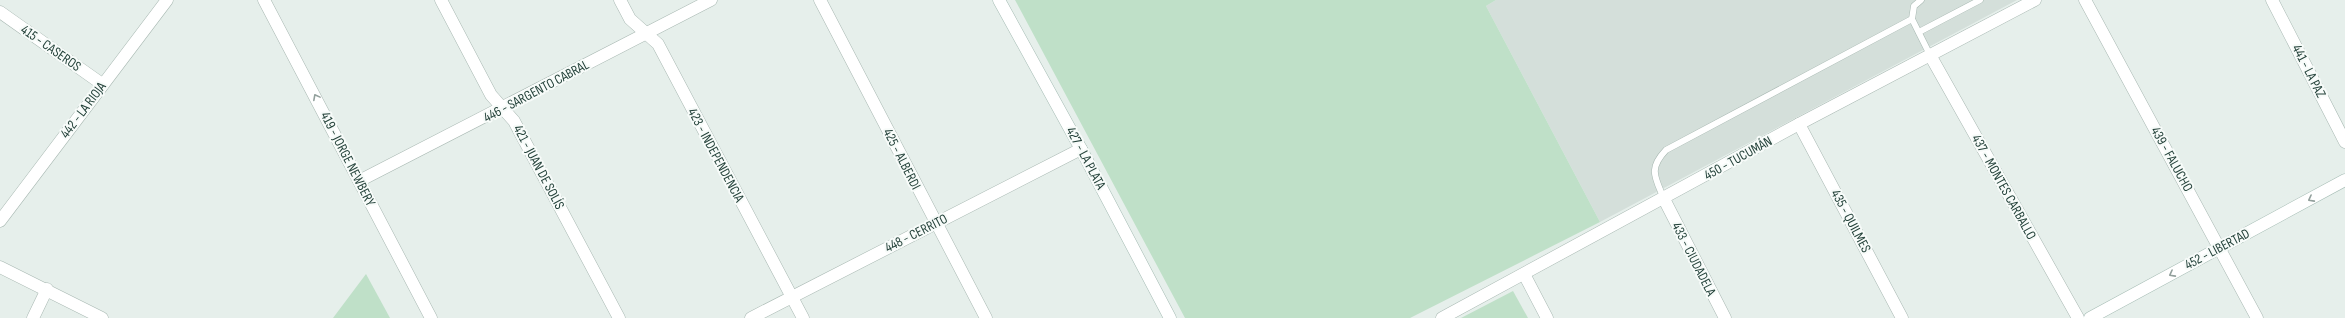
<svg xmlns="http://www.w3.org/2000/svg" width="2345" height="318" viewBox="0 0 2345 318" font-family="'Sofia Sans Condensed',sans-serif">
<rect width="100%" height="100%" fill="#e6efeb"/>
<polygon fill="#d4dfda" points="1496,0 2017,0 1600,222 1486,6"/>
<g fill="#bfe0c8">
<polygon points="1015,0 1496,0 1486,6 1600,222 1410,318 1185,318"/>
<polygon points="366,274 390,318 333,318"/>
<polygon points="1513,291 1528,318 1461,318"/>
</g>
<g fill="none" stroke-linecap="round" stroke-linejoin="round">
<g stroke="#a8b8b2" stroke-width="7">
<g id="lane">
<polyline points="1921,0 1914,6 1912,19 1930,55"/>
<polyline points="1919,32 1980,0"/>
<path d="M1664,199C1655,177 1648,169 1666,150L1912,19"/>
</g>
</g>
<g stroke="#a8b8b2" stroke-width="13">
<g id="street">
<polyline points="264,0 431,318"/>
<polyline points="441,0 491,95 514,121 619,318"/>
<polyline points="620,0 630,19 658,44 803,318"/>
<polyline points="820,0 986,318"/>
<polyline points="2085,0 2257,318"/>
<polyline points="2272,0 2345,142"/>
<polyline points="0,12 102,84"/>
<polyline points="1930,55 2078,318"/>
<polyline points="1799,124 1902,318"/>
<polyline points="359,181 711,0"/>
<polyline points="1664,199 1725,318"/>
<polyline points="0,221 167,0"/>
<polyline points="0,267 102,318"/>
<polyline points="1524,274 1547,318"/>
<polyline points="33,318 47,289"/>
<polyline points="751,318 1081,149"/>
<polyline points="1442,318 1799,124 2035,0"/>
</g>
</g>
<g stroke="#a4bbb3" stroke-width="13">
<g id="secondary">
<polyline points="999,0 1081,149 1170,318"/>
<polyline points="2090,318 2345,180"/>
</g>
</g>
<use href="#lane" stroke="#fff" stroke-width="6"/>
<use href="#street" stroke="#fff" stroke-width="12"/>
<use href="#secondary" stroke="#fff" stroke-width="12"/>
</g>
<defs><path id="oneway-chevron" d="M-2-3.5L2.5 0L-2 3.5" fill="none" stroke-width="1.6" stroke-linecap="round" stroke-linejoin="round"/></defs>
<g stroke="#92a09c">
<use href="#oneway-chevron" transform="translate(316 97) rotate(-118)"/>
<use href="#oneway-chevron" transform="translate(2311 199) rotate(152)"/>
<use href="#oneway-chevron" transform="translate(2172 274) rotate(152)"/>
</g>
<g text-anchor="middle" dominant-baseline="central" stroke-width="4" stroke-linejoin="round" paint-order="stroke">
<g font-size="14" fill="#24423a" stroke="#f7fbf9">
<text transform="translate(51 48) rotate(35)">415 - CASEROS</text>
<text transform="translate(2309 71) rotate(63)">441 - LA PAZ</text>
<text transform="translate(536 91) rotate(-28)">446 - SARGENTO CABRAL</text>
<text transform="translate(83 110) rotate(-53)">442 - LA RIOJA</text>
<text transform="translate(716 155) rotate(62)">423 - INDEPENDENCIA</text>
<text transform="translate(1086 158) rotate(62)">427 - LA PLATA</text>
<text transform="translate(1738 158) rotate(-29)">450 - TUCUMÁN</text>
<text transform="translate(348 159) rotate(63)">419 - JORGE NEWBERY</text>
<text transform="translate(902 159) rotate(63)">425 - ALBERDI</text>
<text transform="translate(2172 159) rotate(61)">439 - FALUCHO</text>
<text transform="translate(539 167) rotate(62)">421 - JUAN DE SOLÍS</text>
<text transform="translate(2004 187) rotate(61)">437 - MONTES CARBALLO</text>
<text transform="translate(1851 221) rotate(62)">435 - QUILMES</text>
<text transform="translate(916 233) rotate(-27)">448 - CERRITO</text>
<text transform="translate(2217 249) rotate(-28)">452 - LIBERTAD</text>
<text transform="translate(1694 259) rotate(63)">433 - CIUDADELA</text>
</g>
</g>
</svg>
